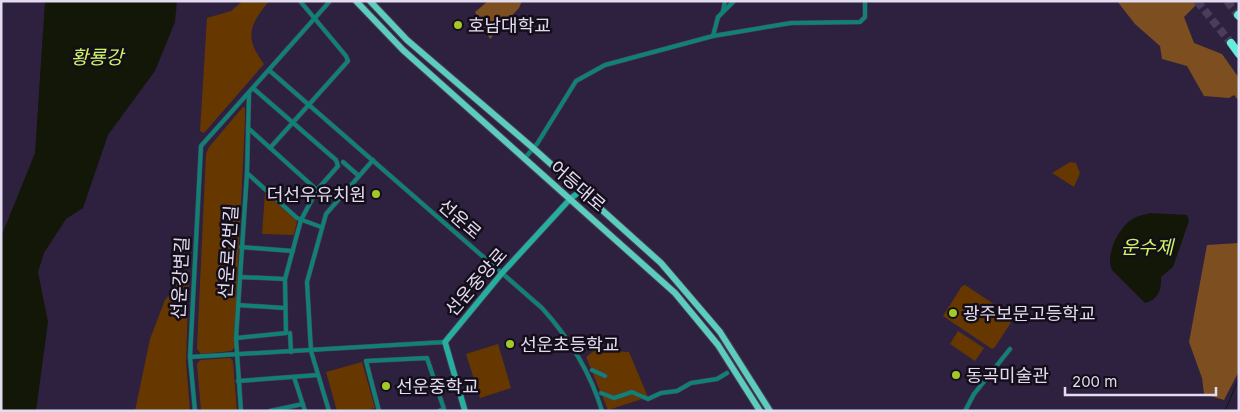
<svg xmlns="http://www.w3.org/2000/svg" width="1240" height="412" viewBox="0 0 1240 412" font-family="Inter,'Noto Sans KR',sans-serif">
<rect width="100%" height="100%" fill="#2e213f"/>
<g fill="#663800">
<path d="M243,1H269C249,26 244,37 264,64L204,133L200,131L207,18L231,11Z"/>
<polygon points="243,107 245,108 245,120 234,348 231,351 201,354 197,349 206,154 209,147"/>
<polygon points="1070,162 1076,163 1080,173 1074,187 1052,173"/>
<polygon points="265,193 297,221 294,235 262,234"/>
<polygon points="189,270 186,362 190,411 135,411 150,339 165,300"/>
<polygon points="965,285 1012,316 1013,319 995,347 992,349 943,316 962,286"/>
<polygon points="958,331 984,348 975,361 950,344"/>
<polygon points="498,344 511,388 480,398 466,354"/>
<polygon points="595,350 629,352 648,397 608,410 586,357"/>
<polygon points="230,358 233,361 237,411 201,411 197,364 200,360"/>
<polygon points="362,362 375,408 365,411 337,411 326,372"/>
</g>
<g fill="#7d4e1f">
<polygon points="488,1 522,1 519,8 490,39 475,12"/>
<polygon points="1117,1 1200,1 1184,17 1194,43 1222,54 1239,78 1239,101 1234,95 1229,98 1204,96 1187,66 1162,59 1160,46 1135,24"/>
<polygon points="1239,243 1239,371 1224,400 1204,394 1202,378 1189,342 1207,245"/>
</g>
<g fill="#121708">
<polygon points="45,1 177,1 175,22 155,71 108,135 83,208 66,219 44,253 38,272 48,322 36,411 1,411 1,237 35,153"/>
<path d="M1150,213L1187,215L1189,221L1173,267L1161,277C1162,289 1158,300 1145,303L1112,270C1105,255 1118,229 1131,220C1136,216 1144,215 1150,213Z"/>
</g>
<g fill="none" stroke-linecap="round" stroke-linejoin="round">
<polyline stroke="#121708" stroke-width="1" points="1225,411 1239,378"/>
<g stroke="#493d5a" stroke-width="8" stroke-dasharray="8 4" stroke-linecap="butt">
<polyline points="1197,1 1231,43"/>
<polyline points="1227,1 1238,15"/>
</g>
<g stroke="#4b3f5b" stroke-width="5">
<g id="street">
<polyline points="723,11 725,1"/>
<polyline points="713,36 718,17 734,1"/>
<path d="M270,71L542,308C570,339 590,371 602,411"/>
<polyline points="248,128 317,190"/>
<polyline points="270,148 348,61 346,56 300,1"/>
<polyline points="524,159 537,144 576,81 605,65 713,36 791,23 860,22 865,17 865,1"/>
<polyline points="343,162 359,176"/>
<polyline points="247,173 297,218 321,227"/>
<polyline points="241,247 293,251"/>
<polyline points="240,277 285,279"/>
<polyline points="238,305 285,308"/>
<polyline points="290,333 291,352"/>
<polyline points="236,338 286,333 285,279 301,220 317,190 338,166 336,160 254,89"/>
<polyline points="190,357 445,342"/>
<polyline points="592,370 605,376"/>
<polyline points="294,377 305,411"/>
<polyline points="238,381 318,375"/>
<polyline points="601,393 614,398 632,392 648,399 661,393 677,391 691,383 717,379 727,373"/>
<polyline points="195,411 190,357 201,146 330,1"/>
<polyline points="241,411 236,338 247,173 249,94"/>
<polyline points="270,411 303,404"/>
<polyline points="329,411 311,351 307,282 326,214 373,160"/>
<polyline points="379,411 366,361 427,358 444,409 439,411"/>
<polyline points="965,411 974,394 1010,349"/>
</g>
</g>
<g stroke="#4b3f5b" stroke-width="7">
<polyline id="secondary" points="465,411 445,342 502,273 571,198 581,191"/>
</g>
<g stroke="#4b3f5b" stroke-width="8">
<g id="primary">
<polyline points="356,1 403,50 675,293 718,345 760,411"/>
<polyline points="370,1 407,40 533,148 661,263 720,332 770,411"/>
</g>
</g>
<g stroke="#4b3f5b" stroke-width="9">
<g id="highway">
<polyline points="1238,15 1239,16"/>
<polyline points="1231,43 1239,54"/>
</g>
</g>
<use href="#street" stroke="#108175" stroke-width="4"/>
<use href="#secondary" stroke="#26ae9e" stroke-width="5.5"/>
<use href="#primary" stroke="#5ccdbd" stroke-width="6"/>
<use href="#highway" stroke="#62eedb" stroke-width="8"/>
</g>
<g fill="#a3c927" stroke="#140e1b" stroke-width="2">
<circle cx="458" cy="25" r="5"/>
<circle cx="376" cy="194" r="5"/>
<circle cx="953" cy="313" r="5"/>
<circle cx="510" cy="344" r="5"/>
<circle cx="956" cy="375" r="5"/>
<circle cx="386" cy="386" r="5"/>
</g>
<g text-anchor="middle" dominant-baseline="central" stroke-width="5" stroke-linejoin="round" paint-order="stroke">
<g font-size="18" fill="#e3dcf0" stroke="#140e1b" text-anchor="start">
<text x="468" y="25">호남대학교</text>
<text x="366" y="194" text-anchor="end">더선우유치원</text>
<text x="963" y="313">광주보문고등학교</text>
<text x="520" y="344">선운초등학교</text>
<text x="966" y="375">동곡미술관</text>
<text x="396" y="386">선운중학교</text>
</g>
<g font-size="18" fill="#e3dcf0" stroke="#140e1b">
<text transform="translate(578 186) rotate(41)">어등대로</text>
<text transform="translate(460 219) rotate(41)">선운로</text>
<text transform="translate(228 252) rotate(-86)">선운로2번길</text>
<text transform="translate(180 278) rotate(-87)">선운강변길</text>
<text transform="translate(476 282) rotate(-49)">선운중앙로</text>
</g>
<g font-size="19" font-style="italic" fill="#cef663" stroke="#140e1b">
<text x="97" y="57">황룡강</text>
<text x="1147" y="247">운수제</text>
</g>
</g>
<rect width="1240" height="412" fill="none" stroke="#e3dcf0" stroke-width="5"/>
<path d="M1065 387v8h151v-8" fill="none" stroke="#e3dcf0" stroke-width="2.5"/>
<text x="1072" y="387" font-size="15" fill="#e3dcf0" stroke="#140e1b" stroke-width="4" paint-order="stroke">200 m</text>
</svg>
